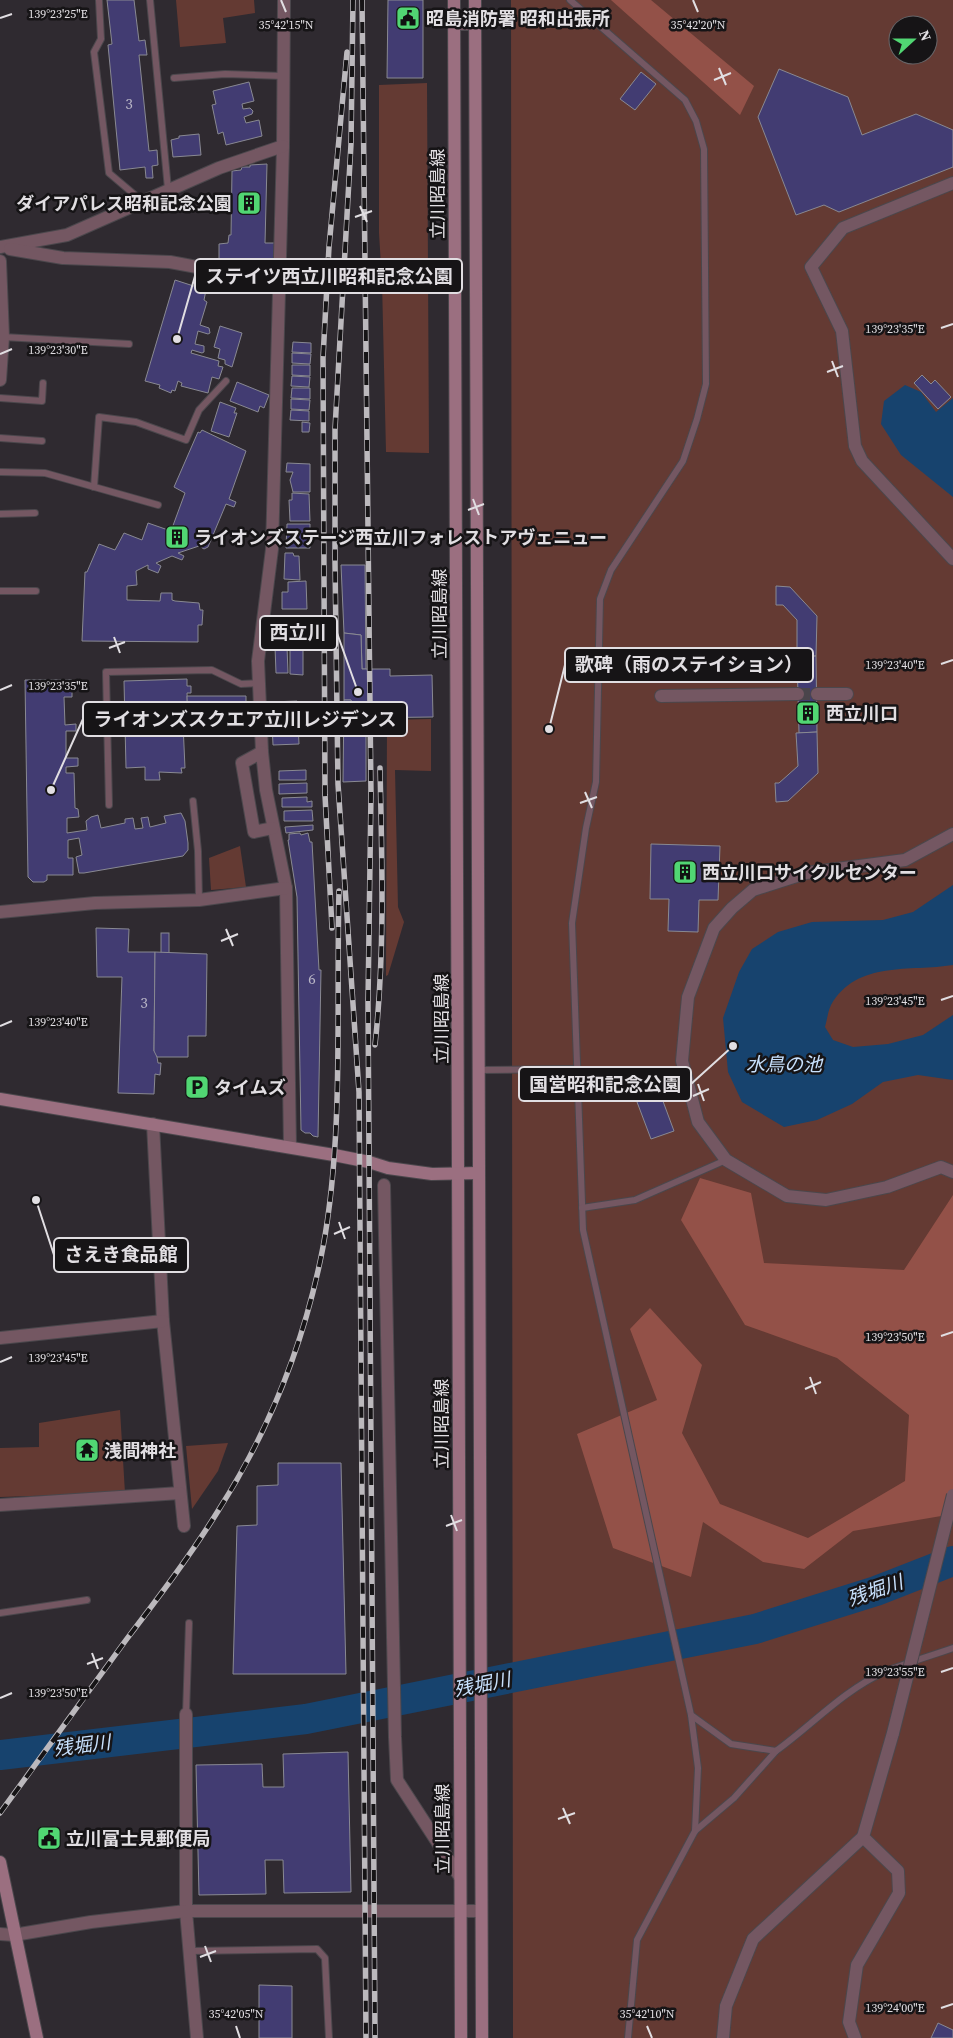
<svg xmlns="http://www.w3.org/2000/svg" width="953" height="2038" viewBox="0 0 953 2038" font-family="'Source Serif 4','Noto Sans JP',serif">
<rect width="100%" height="100%" fill="#2f2a30"/>
<g fill="#643a33" fill-rule="evenodd">
<polygon points="176,0 254,0 255,13 223,18 226,43 180,47"/>
<path d="M511,0H953V2038H513ZM898,25H928V55H898Z"/>
<polygon points="427,83 429,453 386,452 382,282 379,233 379,85"/>
<polygon points="431,719 431,771 395,770 398,907 404,922 388,975 386,976 387,720"/>
<polygon points="240,846 246,887 211,890 209,858"/>
<polygon points="120,1410 125,1493 0,1497 0,1448 39,1447 39,1423"/>
<polygon points="228,1443 218,1471 192,1509 186,1446"/>
</g>
<g fill="#935148">
<polygon points="611,0 651,0 754,86 740,115"/>
<polygon points="700,1178 751,1193 764,1263 904,1270 953,1195 953,1514 853,1531 804,1569 763,1562 703,1522 691,1577 613,1548 577,1434 657,1400 630,1329 650,1308 702,1365 682,1433 720,1504 808,1538 905,1481 909,1415 837,1358 745,1325 681,1220"/>
</g>
<g fill="#17436e">
<polygon points="905,385 921,392 936,412 953,398 953,497 901,455 881,424 884,401"/>
<path d="M953,885V965C910,972 857,960 831,1005C828,1011 827,1020 825,1027L833,1040L853,1047L888,1044L923,1035L953,1015V1080L918,1075L883,1082L852,1104L817,1120L784,1127L742,1102L728,1072L723,1018L739,972L752,949L778,932L812,922L883,920L913,912Z"/>
</g>
<g fill="none" stroke-linecap="round" stroke-linejoin="round">
<polyline stroke="#17436e" stroke-width="30" points="0,1755 306,1719 755,1629 876,1591 953,1561"/>
</g>
<g fill="#423c72" stroke="#898992">
<polygon points="107,0 134,0 139,41 145,40 147,55 139,55 149,151 157,150 158,165 152,166 153,178 146,178 145,167 120,170 108,45 112,44"/>
<polygon points="388,0 423,0 423,78 387,78"/>
<polygon points="779,69 848,97 862,135 916,114 953,130 953,167 839,212 824,205 796,215 758,117"/>
<polygon points="641,72 656,84 635,110 620,99"/>
<polygon points="249,82 254,101 242,104 243,109 250,108 253,111 252,114 244,117 246,123 259,120 262,136 226,145 223,132 218,134 212,105 216,104 213,91"/>
<polygon points="199,134 201,155 173,157 171,140 179,138 179,136"/>
<polygon points="267,164 265,243 276,243 276,268 256,267 256,261 219,259 219,244 228,243 229,235 231,235 232,171 241,170 242,167 250,167 250,165"/>
<polygon points="175,280 206,290 204,300 207,302 200,325 209,328 210,333 208,334 198,331 195,344 204,346 204,352 202,353 192,350 191,353 219,361 218,366 223,367 219,379 212,377 208,393 181,386 182,383 178,381 175,391 172,390 171,393 159,388 160,385 145,381"/>
<polygon points="220,326 242,333 232,367 225,364 225,360 218,358 220,349 214,347"/>
<polygon points="293,342 311,343 311,353 292,352"/>
<polygon points="292,353 311,354 310,364 292,363"/>
<polygon points="292,365 310,365 310,376 292,375"/>
<polygon points="922,375 931,384 935,380 951,397 938,409 914,383"/>
<polygon points="292,376 310,377 309,387 291,386"/>
<polygon points="237,382 269,395 264,408 260,406 258,412 230,401"/>
<polygon points="292,388 310,388 310,399 291,398"/>
<polygon points="291,399 310,400 309,410 291,409"/>
<polygon points="220,402 236,408 234,413 237,413 229,437 211,431"/>
<polygon points="291,410 309,411 309,421 290,420"/>
<polygon points="302,422 310,423 309,432 302,432"/>
<polygon points="202,430 246,451 229,499 236,502 234,507 226,504 208,547 204,549 199,546 178,553 184,556 182,560 172,556 156,563 161,566 158,573 148,569 148,565 136,571 137,585 127,586 127,600 160,601 161,593 172,593 172,600 175,601 199,603 200,610 203,610 202,625 198,625 198,642 82,641 85,572 87,572 99,544 115,550 124,533 142,540 148,523 171,531 185,493 174,487 198,432 200,433"/>
<polygon points="287,463 310,464 310,492 293,492 290,480 293,472 286,472"/>
<polygon points="292,493 309,494 310,521 290,521 289,500 292,500"/>
<polygon points="287,524 310,524 310,548 286,548"/>
<polygon points="285,553 293,553 294,556 299,556 300,580 284,579"/>
<polygon points="341,565 365,565 366,669 362,669 361,635 344,633"/>
<polygon points="306,581 307,609 282,609 282,592 288,592 288,582"/>
<polygon points="776,586 790,587 817,616 816,656 797,657 797,620 783,605 776,605"/>
<polygon points="344,633 361,635 362,669 390,669 390,676 432,675 433,717 351,718 351,700 344,700"/>
<polygon points="275,647 287,647 288,673 276,673"/>
<polygon points="290,647 303,647 303,675 290,674"/>
<polygon points="816,656 817,732 799,733 797,657"/>
<polygon points="187,679 187,686 191,686 191,693 187,693 188,724 183,724 185,768 181,768 182,773 159,772 160,780 145,780 145,767 126,768 124,681"/>
<polygon points="25,680 72,680 72,697 64,697 65,725 76,724 76,731 66,731 66,758 78,758 78,766 66,767 66,773 74,773 75,808 78,809 79,817 67,818 67,833 87,830 86,821 91,817 98,815 101,828 125,823 125,819 133,818 135,829 143,828 141,818 148,817 150,827 166,823 164,816 181,813 185,821 188,843 188,850 183,856 84,873 79,873 76,857 82,855 79,838 68,840 68,858 73,858 73,875 47,875 47,880 44,882 33,882 28,877"/>
<polygon points="187,696 246,696 246,722 188,724"/>
<polygon points="344,700 351,700 351,718 366,718 366,781 343,782"/>
<polygon points="297,701 299,744 273,745 271,702"/>
<polygon points="817,732 818,773 788,801 776,802 775,783 779,783 798,766 796,733"/>
<polygon points="306,770 306,780 279,780 279,771"/>
<polygon points="307,783 307,793 279,794 279,784"/>
<polygon points="307,797 307,802 312,801 312,807 282,807 282,798"/>
<polygon points="312,810 313,821 284,821 284,811"/>
<polygon points="313,825 313,830 286,833 285,827"/>
<polygon points="300,833 301,835 308,833 310,842 312,842 319,970 321,970 318,1137 313,1136 310,1133 305,1133 301,1130 297,897 288,840 289,840 289,834"/>
<polygon points="651,844 720,846 718,900 699,900 698,932 668,931 669,899 650,899"/>
<polygon points="96,928 129,929 128,952 155,952 154,1051 156,1051 158,1063 161,1063 160,1075 155,1074 154,1094 118,1093 122,977 97,977"/>
<rect x="161" y="933" width="8" height="20"/>
<polygon points="155,952 207,954 206,1036 188,1036 188,1057 157,1057 154,1051"/>
<polygon points="657,1085 674,1131 651,1139 634,1094"/>
<polygon points="278,1463 341,1463 346,1674 233,1674 237,1526 257,1525 257,1486 278,1485"/>
<polygon points="348,1752 351,1892 284,1893 283,1860 265,1860 266,1894 199,1895 196,1765 262,1764 263,1787 284,1787 283,1754"/>
<polygon points="259,1985 292,1986 292,2038 259,2038"/>
<polygon points="938,2023 953,2030 953,2038 931,2038"/>
</g>
<g fill="none" stroke-linecap="round" stroke-linejoin="round">
<polyline stroke="#4a454b" stroke-width="12" stroke-dasharray="12 6" stroke-linecap="butt" points="798,694 817,694"/>
<g stroke="#4b474c" stroke-width="8">
<g id="lane">
<polyline points="99,0 101,39 94,52 109,173 142,201"/>
<polyline points="150,0 168,189"/>
<path d="M570,0L685,100L696,121L704,149L706,384L697,419L683,461L611,570L600,599L596,782L586,828L572,923L583,1230L691,1715L731,1744L776,1751C812,1725 843,1691 884,1672C906,1663 930,1656 953,1648"/>
<polyline points="454,27 475,27"/>
<polyline points="174,78 225,74 283,76"/>
<polyline points="3,337 129,344"/>
<polyline points="0,398 42,401 43,383"/>
<polyline points="0,438 42,441"/>
<polyline points="0,472 45,473 158,505"/>
<polyline points="94,487 99,417 136,422 186,440 199,410 226,381"/>
<polyline points="0,514 35,513"/>
<polyline points="0,591 36,591"/>
<polyline points="193,801 198,851 199,900"/>
<polyline points="109,805 106,672 212,670 241,684 259,683"/>
<polyline points="479,1070 577,1069"/>
<polyline points="582,1208 635,1200 726,1160"/>
<polyline points="0,1613 87,1600"/>
<polyline points="186,1714 189,1623"/>
<polyline points="691,1715 698,1768 695,1831"/>
<polyline points="189,1951 317,1949 325,1958 329,2038"/>
<polyline points="628,2038 637,1940 695,1831 734,1798 776,1751"/>
</g>
</g>
<g stroke="#4b474c" stroke-width="14">
<g id="street">
<polyline points="284,0 283,146 272,549 258,661 262,752 266,790 286,888 290,1147"/>
<polyline points="953,183 843,228 811,267 842,331 855,446 862,461 953,559"/>
<polyline points="0,247 67,235 219,168 283,146"/>
<polyline points="10,249 63,258 170,262 278,282"/>
<polyline points="0,261 3,337 0,380"/>
<polyline points="817,694 847,694"/>
<polyline points="661,696 798,694"/>
<polyline points="262,752 242,763 254,832 273,828"/>
<polyline points="953,834 905,860 806,873 753,890 732,908 714,928 688,997 682,1061 698,1122 726,1160 787,1196 826,1200 887,1187 941,1167 953,1172"/>
<polyline points="0,912 95,903 199,900 286,888"/>
<polyline points="153,1124 163,1321 184,1526"/>
<polyline points="384,1185 395,1737 397,1780 460,1877"/>
<polyline points="0,1338 163,1321"/>
<polyline points="0,1505 180,1493"/>
<polyline points="186,1714 186,1911 197,2038"/>
<polyline points="0,1934 14,1935 91,1922 186,1911 481,1911"/>
<polyline points="723,2038 726,2006 753,1939 863,1837"/>
<polyline points="855,2038 849,2022 857,1965 899,1893 898,1871 863,1837 893,1733"/>
</g>
</g>
<g stroke="#4b474c" stroke-width="14">
<g id="secondary">
<polyline points="454,0 461,2038"/>
<polyline points="475,0 482,2038"/>
<polyline points="0,1099 334,1155 369,1162 388,1168 432,1174 479,1173"/>
<polyline points="0,1862 37,2038"/>
</g>
</g>
<use href="#lane" stroke="#745762" stroke-width="6"/>
<use href="#street" stroke="#745762" stroke-width="12"/>
<use href="#secondary" stroke="#9b6f80" stroke-width="12"/>
<g stroke="#bcb9bd" stroke-width="5.5">
<g id="rail">
<polyline points="353,0 351,144 335,429 335,563 338,784 359,1092 366,2038"/>
<polyline points="362,0 371,794 368,1002 375,2038"/>
<polyline points="332,928 325,795 323,358 329,247 347,52"/>
<path d="M375,1045C385,953 382,860 380,768"/>
<path d="M0,1813C42,1756 84,1698 126,1640C158,1598 190,1556 218,1511C269,1431 305,1341 323,1247C344,1134 336,1007 339,891"/>
</g>
</g>
<use href="#rail" stroke="#161416" stroke-width="4" stroke-dasharray="11" stroke-linecap="butt"/>
<g stroke="#4b474c" stroke-width="14" stroke-linecap="butt">
<polyline id="street-bridge" points="893,1733 953,1495"/>
</g>
<use href="#street-bridge" stroke="#745762" stroke-width="12"/>
</g>
<path fill="none" stroke="#e1dee2" stroke-width="2" d="M281,0L286,12M693,0L698,12M0,18L12,14M719,68L726,85M714,80L731,73M360,206L367,222M355,217L372,211M941,328L953,324M0,354L12,349M832,361L838,377M827,372L843,366M473,499L479,515M468,510L484,504M114,637L120,653M109,648L125,642M941,664L953,660M0,690L12,685M585,792L592,808M580,803L597,797M226,929L233,946M221,941L238,934M941,1000L953,996M0,1026L12,1021M698,1084L704,1101M693,1096L709,1089M339,1222L345,1239M334,1234L350,1227M941,1336L953,1332M0,1362L12,1357M810,1377L816,1394M805,1389L821,1382M451,1515L457,1531M446,1526L462,1520M92,1653L98,1669M87,1664L103,1658M941,1672L953,1668M0,1698L12,1693M563,1808L570,1824M558,1819L575,1813M205,1946L211,1962M200,1957L216,1951M941,2008L953,2004M236,2026L240,2038M647,2026L652,2038"/>
<defs>
<g id="civic-square" transform="scale(1.25)"><rect x="-9" y="-9" width="18" height="18" rx="4" fill="#51d673" stroke="#161416"/><path d="M-.6-6.5H3V-4.5H.6V-3L4-1V1h2V6H-6V1h2V-1L-.6-3ZM-1.2 2.5V6h2.4V2.5Z" fill="#111"/></g>
<g id="building-square" transform="scale(1.25)"><rect x="-9" y="-9" width="18" height="18" rx="4" fill="#51d673" stroke="#161416"/><path d="M-4-6H4V6H1V3H-1V6H-4ZM-2.5-4.3h1.7v1.8h-1.7ZM.8-4.3h1.7v1.8H.8ZM-2.5-1h1.7V.8h-1.7ZM.8-1h1.7V.8H.8Z" fill="#111"/></g>
<g id="parking-square" transform="scale(1.25)"><rect x="-9" y="-9" width="18" height="18" rx="4" fill="#51d673" stroke="#161416"/><path d="M-3.5-5.5H1a3.5 3.5 0 0 1 0 7H-1V5.5H-3.5ZM-1-3.4V-.6H.8a1.4 1.4 0 0 0 0-2.8Z" fill="#111"/></g>
<g id="temple-square" transform="scale(1.25)"><rect x="-9" y="-9" width="18" height="18" rx="4" fill="#51d673" stroke="#161416"/><path d="M0-6L5-2H3V0L6.5 2.5H4V6H1.5V3h-3V6H-4V2.5H-6.5L-3 0V-2H-5Z" fill="#111"/></g>
</defs>
<g fill-rule="evenodd">
<use href="#civic-square" x="408" y="18"/>
<use href="#building-square" x="249" y="203"/>
<use href="#building-square" x="177" y="537"/>
<use href="#building-square" x="808" y="713"/>
<use href="#building-square" x="685" y="872"/>
<use href="#parking-square" x="197" y="1087"/>
<use href="#temple-square" x="87" y="1450"/>
<use href="#civic-square" x="49" y="1838"/>
</g>
<g text-anchor="middle" dominant-baseline="central" stroke-width="5" stroke-linejoin="round" paint-order="stroke">
<g font-size="15" fill="#b9b6c6">
<text x="129" y="103">3</text>
<text x="312" y="978">6</text>
<text x="144" y="1002">3</text>
</g>
<g font-size="18" font-weight="bold" fill="#e1dee2" stroke="#161416" text-anchor="start">
<text x="426" y="18">昭島消防署 昭和出張所</text>
<text x="232" y="203" text-anchor="end">ダイアパレス昭和記念公園</text>
<text x="194" y="537">ライオンズステージ西立川フォレストアヴェニュー</text>
<text x="826" y="713">西立川口</text>
<text x="702" y="872">西立川口サイクルセンター</text>
<text x="214" y="1087">タイムズ</text>
<text x="104" y="1450">浅間神社</text>
<text x="66" y="1838">立川富士見郵便局</text>
</g>
<g font-size="18" fill="#e1dee2" stroke="#161416">
<text transform="translate(437 194) rotate(-90)">立川昭島線</text>
<text transform="translate(439 614) rotate(-90)">立川昭島線</text>
<text transform="translate(441 1019) rotate(-90)">立川昭島線</text>
<text transform="translate(441 1424) rotate(-90)">立川昭島線</text>
<text transform="translate(442 1829) rotate(-90)">立川昭島線</text>
</g>
<g font-size="19" font-style="italic" fill="#c8e1fd" stroke="#161416">
<text x="784" y="1064">水鳥の池</text>
<text transform="translate(875 1590) rotate(-19)">残堀川</text>
<text transform="translate(482 1684) rotate(-11)">残堀川</text>
<text transform="translate(82 1745) rotate(-7)">残堀川</text>
</g>
</g>
<g font-size="12" text-anchor="middle" fill="#e1dee2" stroke="#161416" stroke-width="5" stroke-linejoin="round" paint-order="stroke">
<text x="58" y="18">139°23'25"E</text>
<text x="286" y="29">35°42'15"N</text>
<text x="698" y="29">35°42'20"N</text>
<text x="895" y="333">139°23'35"E</text>
<text x="58" y="354">139°23'30"E</text>
<text x="895" y="669">139°23'40"E</text>
<text x="58" y="690">139°23'35"E</text>
<text x="895" y="1005">139°23'45"E</text>
<text x="58" y="1026">139°23'40"E</text>
<text x="895" y="1341">139°23'50"E</text>
<text x="58" y="1362">139°23'45"E</text>
<text x="895" y="1676">139°23'55"E</text>
<text x="58" y="1697">139°23'50"E</text>
<text x="895" y="2012">139°24'00"E</text>
<text x="236" y="2018">35°42'05"N</text>
<text x="647" y="2018">35°42'10"N</text>
</g>
<path fill="none" stroke="#e1dee2" stroke-width="2" d="M177 339L195 276M358 692L337 633M549 729L565 665M51 790L83 719M733 1046L691 1084M36 1200L54 1255"/>
<g fill="#e1dee2" stroke="#161416" stroke-width="2">
<circle cx="177" cy="339" r="5"/>
<circle cx="358" cy="692" r="5"/>
<circle cx="549" cy="729" r="5"/>
<circle cx="51" cy="790" r="5"/>
<circle cx="733" cy="1046" r="5"/>
<circle cx="36" cy="1200" r="5"/>
</g>
<g fill="#161416" stroke="#e1dee2" stroke-width="2">
<rect x="195" y="259" width="267" height="34" rx="5"/>
<rect x="260" y="616" width="77" height="34" rx="5"/>
<rect x="565" y="648" width="248" height="34" rx="5"/>
<rect x="83" y="702" width="324" height="34" rx="5"/>
<rect x="519" y="1067" width="172" height="34" rx="5"/>
<rect x="54" y="1238" width="134" height="34" rx="5"/>
</g>
<g font-size="19" text-anchor="middle" font-weight="bold" fill="#e1dee2">
<text x="329" y="283">ステイツ西立川昭和記念公園</text>
<text x="298" y="639">西立川</text>
<text x="689" y="671">歌碑（雨のステイション）</text>
<text x="245" y="726">ライオンズスクエア立川レジデンス</text>
<text x="605" y="1091">国営昭和記念公園</text>
<text x="121" y="1261">さえき食品館</text>
</g>
<g transform="translate(913 40) rotate(69)"><circle r="24" fill="#161416" stroke="#676568"/>
<path d="M0-4L9 19L0 12L-9 19Z" fill="#51d673"/>
<text y="-8" font-size="14" font-weight="bold" text-anchor="middle" fill="#e1dee2">N</text>
</g>
</svg>
